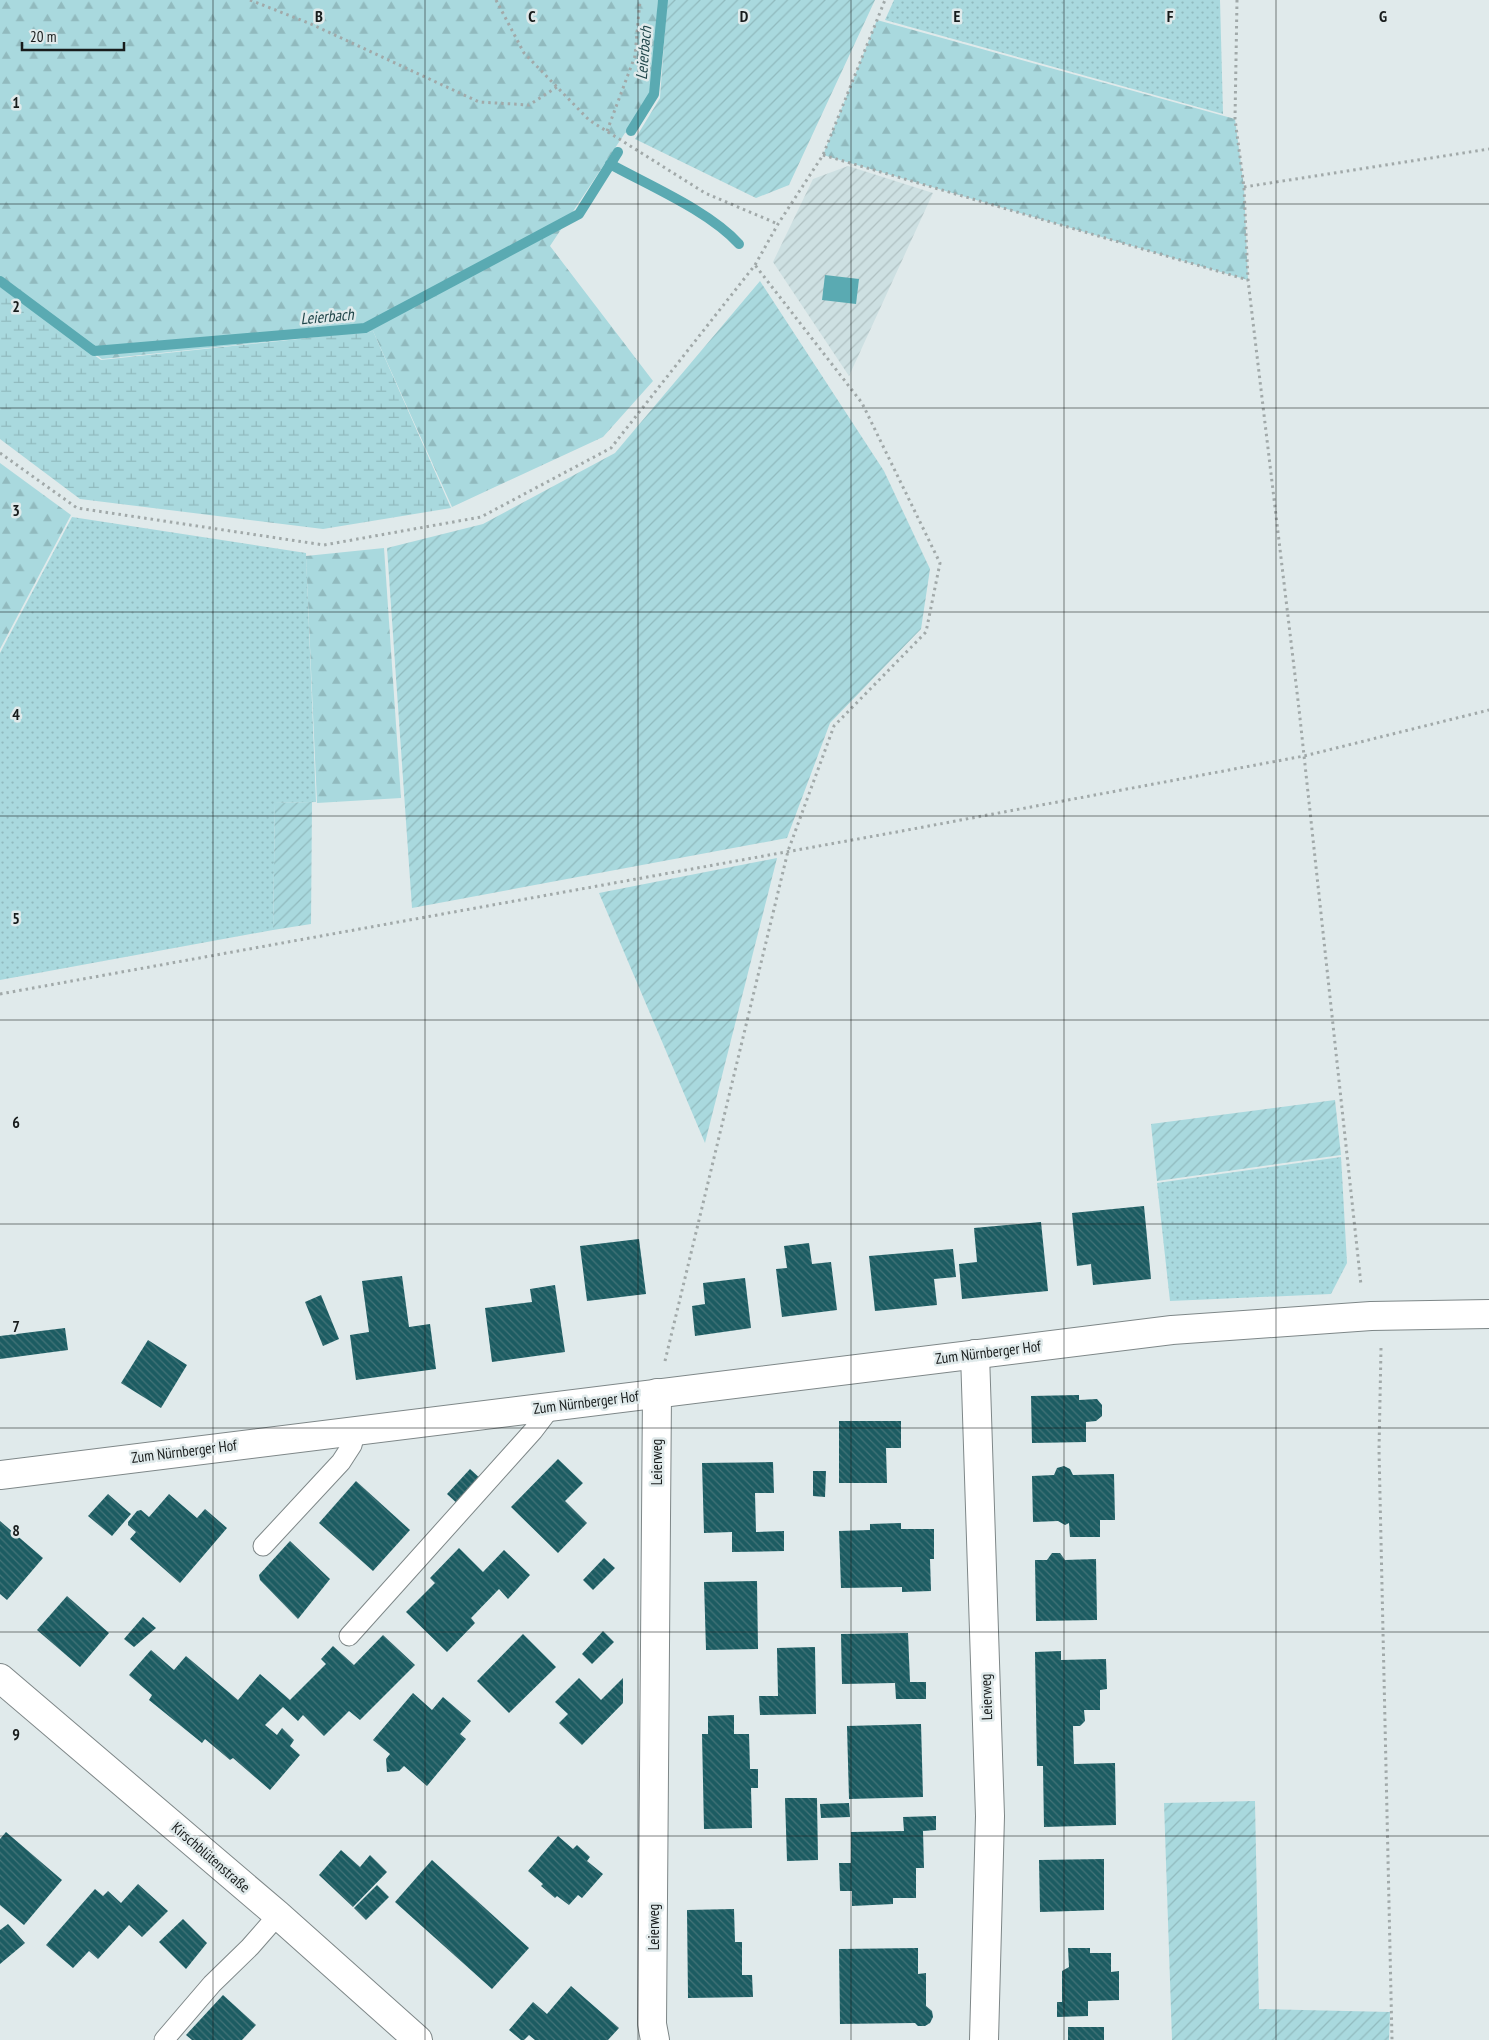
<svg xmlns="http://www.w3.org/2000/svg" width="1489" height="2040" viewBox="0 0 1489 2040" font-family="'PT Sans Narrow',sans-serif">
<defs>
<pattern id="industrial-furrows" width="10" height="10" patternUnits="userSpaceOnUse" patternTransform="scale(1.25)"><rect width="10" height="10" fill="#cde0e2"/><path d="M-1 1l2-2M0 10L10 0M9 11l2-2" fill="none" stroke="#afc0c1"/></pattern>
<pattern id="grass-dots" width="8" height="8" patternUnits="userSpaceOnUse" patternTransform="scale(1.25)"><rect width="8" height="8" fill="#a9d9de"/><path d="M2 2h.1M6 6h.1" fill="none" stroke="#91babe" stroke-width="1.8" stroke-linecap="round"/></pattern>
<pattern id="forest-firs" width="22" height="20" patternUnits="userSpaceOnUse" patternTransform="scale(1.25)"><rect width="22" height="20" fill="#a9d9de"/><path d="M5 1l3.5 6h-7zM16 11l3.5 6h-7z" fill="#91babe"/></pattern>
<pattern id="wetland-marsh" width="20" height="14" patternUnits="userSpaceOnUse" patternTransform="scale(1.25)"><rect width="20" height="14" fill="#a9d9de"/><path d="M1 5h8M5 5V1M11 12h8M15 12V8" fill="none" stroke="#91babe"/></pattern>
<pattern id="garden-furrows" width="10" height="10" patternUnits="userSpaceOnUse" patternTransform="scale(1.25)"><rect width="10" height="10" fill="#a9d9de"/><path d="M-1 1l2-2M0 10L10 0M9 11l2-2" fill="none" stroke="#91babe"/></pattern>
<pattern id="building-back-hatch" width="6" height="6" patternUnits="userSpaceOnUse" patternTransform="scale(1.25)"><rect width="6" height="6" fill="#1c5c62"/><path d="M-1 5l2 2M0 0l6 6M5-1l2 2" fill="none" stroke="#447478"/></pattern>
</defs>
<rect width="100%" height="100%" fill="#e0eaeb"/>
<polygon fill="url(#industrial-furrows)" points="848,166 933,193 849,376 773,262 813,179"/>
<g fill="url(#grass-dots)">
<polygon points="894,0 1220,0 1223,114 885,20"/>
<polygon points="72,517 306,553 316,802 275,803 273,930 0,980 0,653"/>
<polygon points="1341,1157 1347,1263 1331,1294 1170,1301 1157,1183"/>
</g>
<g fill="url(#forest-firs)">
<polygon points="0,0 658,0 652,91 631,131 625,133 550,246 653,381 603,437 452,507 373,331 102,359 0,286"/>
<polygon points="877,20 1235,119 1244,187 1248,280 823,155"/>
<polygon points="0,463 71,515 0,649"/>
<polygon points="384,548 401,798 317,803 306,556"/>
</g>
<polygon fill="url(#wetland-marsh)" points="0,287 101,360 373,331 451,508 323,529 80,499 0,439"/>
<g fill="url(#garden-furrows)">
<polygon points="667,0 875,0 789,185 756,198 635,139 660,98"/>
<polygon points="760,281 884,471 930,569 921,629 830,723 787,838 412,908 387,548 483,524 615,453"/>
<polygon points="312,802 311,924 273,930 275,803"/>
<polygon points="777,858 705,1143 599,893"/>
<polygon points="1335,1100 1341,1155 1157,1181 1151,1124"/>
<polygon points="1255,1801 1259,2009 1390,2012 1389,2040 1172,2040 1164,1803"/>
</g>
<polygon fill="#5aaab2" points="825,275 859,279 856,304 822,300"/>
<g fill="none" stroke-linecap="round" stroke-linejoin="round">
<g stroke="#5aaab2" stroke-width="10">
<polyline points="631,131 654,94 663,0"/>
<path d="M610,164C650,186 709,211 739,244"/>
<polyline points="0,281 94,351 365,328 579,214 618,152"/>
</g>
</g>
<g fill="url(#building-back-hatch)">
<polygon points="1144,1206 1151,1279 1093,1285 1091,1264 1077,1266 1072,1213"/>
<polygon points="1041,1222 1048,1291 962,1299 959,1264 977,1262 974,1228"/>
<polygon points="639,1239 646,1294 587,1301 580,1246"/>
<polygon points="809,1243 812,1264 831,1262 837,1310 782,1317 776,1269 787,1268 784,1246"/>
<polygon points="953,1249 956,1277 934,1279 937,1305 875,1311 869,1256"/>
<polygon points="402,1276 409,1327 430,1324 436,1369 356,1380 350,1335 369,1332 362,1281"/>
<polygon points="745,1278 751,1328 695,1336 692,1306 705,1304 703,1283"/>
<polygon points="555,1285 565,1352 492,1362 485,1308 532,1302 530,1289"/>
<polygon points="321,1295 339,1339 323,1346 305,1302"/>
<polygon points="65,1328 68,1350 0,1359 0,1336"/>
<polygon points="148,1340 187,1365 161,1408 121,1383"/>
<polygon points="1079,1395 1079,1400 1097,1399 1102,1405 1102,1416 1096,1421 1086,1422 1086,1442 1032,1443 1031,1396"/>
<polygon points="839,1421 901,1421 901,1448 886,1448 887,1483 839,1483"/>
<polygon points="558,1459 583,1483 565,1501 587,1523 558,1553 511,1507"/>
<polygon points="773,1462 774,1493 755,1493 756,1532 784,1531 784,1551 732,1552 732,1532 704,1533 702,1463"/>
<polygon points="1064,1466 1070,1469 1073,1475 1114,1474 1115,1520 1100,1520 1100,1537 1070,1537 1069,1523 1065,1525 1058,1521 1033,1522 1032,1476 1054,1475 1057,1468"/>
<polygon points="470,1469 483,1481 460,1506 447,1494"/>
<polygon points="813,1471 826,1471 825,1497 813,1496"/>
<polygon points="356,1481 410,1530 373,1571 319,1523"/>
<polygon points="108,1494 131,1514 112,1536 88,1516"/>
<polygon points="169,1494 197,1518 205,1509 227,1528 180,1583 130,1539 136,1532 128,1525 128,1522 137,1511 141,1510 149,1517"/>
<polygon points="0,1521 43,1558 7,1600 0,1594"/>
<polygon points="901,1523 901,1529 934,1529 934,1559 930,1559 931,1591 902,1592 902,1587 841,1588 839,1531 870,1530 870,1524"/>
<polygon points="290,1541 330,1579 298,1619 260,1580 259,1575"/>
<polygon points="459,1548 483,1572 504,1550 530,1575 508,1599 499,1589 471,1618 475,1623 447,1652 406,1612 435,1583 430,1578"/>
<polygon points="1052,1553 1060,1553 1065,1560 1096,1559 1097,1620 1036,1621 1035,1560 1047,1560"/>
<polygon points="604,1558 615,1568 593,1590 583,1580"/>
<polygon points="757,1581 758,1649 706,1650 704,1582"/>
<polygon points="67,1596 109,1633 80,1667 37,1630"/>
<polygon points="143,1617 156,1628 134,1647 124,1639"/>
<polygon points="603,1631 614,1642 592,1664 582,1654"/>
<polygon points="908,1633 910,1682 926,1682 926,1699 896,1699 895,1683 842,1684 841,1634"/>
<polygon points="523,1634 556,1667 509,1713 477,1681"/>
<polygon points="383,1635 415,1665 360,1720 349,1711 324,1736 303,1715 298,1721 283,1707 265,1725 277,1735 282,1728 294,1740 290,1746 300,1755 270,1790 233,1758 230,1760 205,1739 202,1743 149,1700 152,1695 129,1675 151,1650 174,1670 186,1656 238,1700 260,1674 290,1700 326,1664 321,1659 333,1646 354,1665"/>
<polygon points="815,1647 816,1714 760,1715 759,1696 778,1696 777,1648"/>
<polygon points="1061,1651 1061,1660 1106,1659 1107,1689 1100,1690 1100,1710 1084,1710 1085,1721 1080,1726 1073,1726 1074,1764 1115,1763 1116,1825 1044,1827 1043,1766 1037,1766 1035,1652"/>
<polygon points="579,1678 601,1700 623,1678 623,1703 582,1745 559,1723 568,1714 555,1702"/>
<polygon points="413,1693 432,1710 443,1697 471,1721 460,1734 466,1739 427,1786 404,1766 399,1771 387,1772 386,1759 390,1754 373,1740"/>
<polygon points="734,1715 734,1734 749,1734 750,1769 758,1769 758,1788 751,1788 752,1828 704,1829 702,1734 708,1734 708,1716"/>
<polygon points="921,1724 923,1797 849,1799 847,1726"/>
<polygon points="785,1798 817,1798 818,1860 787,1861"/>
<polygon points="849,1803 850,1817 821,1818 820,1804"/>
<polygon points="936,1816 936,1830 923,1831 924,1868 916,1868 916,1898 893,1898 893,1904 852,1906 852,1891 840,1891 839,1863 851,1863 851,1832 904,1831 903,1817"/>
<polygon points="6,1832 62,1880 24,1925 0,1905 0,1839"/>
<polygon points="558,1836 573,1849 577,1845 590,1857 587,1861 603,1874 582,1898 578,1895 569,1905 557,1896 555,1898 541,1886 543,1884 528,1871"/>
<polygon points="341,1850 360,1867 370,1855 387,1872 353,1907 319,1875"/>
<polygon points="1104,1859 1104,1910 1040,1912 1039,1860"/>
<polygon points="432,1860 529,1948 492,1989 395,1902"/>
<polygon points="138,1884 168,1911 142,1937 129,1925 98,1959 89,1951 73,1968 46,1945 95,1889 103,1896 108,1891 121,1903"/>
<polygon points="377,1885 389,1897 366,1920 354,1908"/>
<polygon points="734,1909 735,1942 742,1942 742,1975 752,1975 753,1997 688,1998 687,1910"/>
<polygon points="183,1919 207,1943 186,1969 159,1942"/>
<polygon points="8,1924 25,1943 0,1964 0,1930"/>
<polygon points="918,1948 918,1974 926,1973 926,2006 932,2011 933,2017 930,2023 925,2026 918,2026 915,2023 840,2024 839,1949"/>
<polygon points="1068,1948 1090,1948 1090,1953 1111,1953 1111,1972 1119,1971 1119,2000 1088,2001 1088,2016 1057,2017 1057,2002 1062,2002 1062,1971 1069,1967"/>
<polygon points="571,1986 619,2028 608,2040 535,2040 529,2035 524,2040 521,2040 509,2030 533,2002 547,2014"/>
<polygon points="223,1995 256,2025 242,2040 192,2040 186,2035"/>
<rect x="1068" y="2027" width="36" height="13"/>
</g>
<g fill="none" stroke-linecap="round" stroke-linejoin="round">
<g stroke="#7e8788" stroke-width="21">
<g id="lane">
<polyline points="263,1546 341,1462 352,1445 356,1430"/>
<polyline points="349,1636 533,1431 552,1406"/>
<polyline points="164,2040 212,1984 250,1947 278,1915"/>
</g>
</g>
<g stroke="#7e8788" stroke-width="30">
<g id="street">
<polyline points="975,1354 990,1816 984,2040"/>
<polyline points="0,1475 1172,1330 1371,1316 1489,1314"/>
<polyline points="655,2040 652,2024 657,1393"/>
</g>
</g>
<g stroke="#7e8788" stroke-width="30">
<polyline id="secondary" points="0,1678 278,1915 418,2040"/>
</g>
<g stroke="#a1a9a9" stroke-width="3" stroke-dasharray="2.5 4" stroke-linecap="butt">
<polyline points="250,0 311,24 479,102 529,105 557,87"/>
<polyline points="496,0 524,53 589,120 705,193 778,224"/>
<polyline points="1237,0 1235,119 1244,187 1248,280 1299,709 1361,1285"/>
<polyline points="607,131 635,56 640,0"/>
<polyline points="823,155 1248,280"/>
<polyline points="1244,187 1489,149"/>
<polyline points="0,453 77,508 324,545 481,517 611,448 755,265 778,224 823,155 885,0"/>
<polyline points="0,994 902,831 1304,756 1489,710"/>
<polyline points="1381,1348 1379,1450 1392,2040"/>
<polyline points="665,1361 788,851 834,726 926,632 940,563 862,403 755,265"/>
</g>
<use href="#lane" stroke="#fff" stroke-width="19"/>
<use href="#street" stroke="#fff" stroke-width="28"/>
<use href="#secondary" stroke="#fff" stroke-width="28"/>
</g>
<path fill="none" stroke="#181c1c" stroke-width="1" stroke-opacity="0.55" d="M213,0V2040M425,0V2040M638,0V2040M851,0V2040M1064,0V2040M1276,0V2040M0,204H1489M0,408H1489M0,612H1489M0,816H1489M0,1020H1489M0,1224H1489M0,1428H1489M0,1632H1489M0,1836H1489"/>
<g text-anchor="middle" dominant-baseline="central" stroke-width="5" stroke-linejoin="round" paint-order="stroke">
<g font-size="15" fill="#181c1c" stroke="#e0eaeb">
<text transform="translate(988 1352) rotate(-7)">Zum Nürnberger Hof</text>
<text transform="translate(586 1402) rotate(-7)">Zum Nürnberger Hof</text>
<text transform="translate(184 1451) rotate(-7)">Zum Nürnberger Hof</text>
<text transform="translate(656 1462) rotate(-90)">Leierweg</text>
<text transform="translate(986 1697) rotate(-92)">Leierweg</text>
<text transform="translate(211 1857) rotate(41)">Kirschblütenstraße</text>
<text transform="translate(653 1927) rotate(-90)">Leierweg</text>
</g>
<g font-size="16" font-style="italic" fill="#20464a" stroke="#e0eaeb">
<text transform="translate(643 53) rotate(-85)">Leierbach</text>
<text transform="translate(327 316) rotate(-5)">Leierbach</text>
</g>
</g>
<g font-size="16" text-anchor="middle" font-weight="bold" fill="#181c1c" stroke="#e0eaeb" stroke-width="5" stroke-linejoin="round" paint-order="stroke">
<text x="319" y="22">B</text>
<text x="532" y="22">C</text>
<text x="744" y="22">D</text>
<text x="957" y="22">E</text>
<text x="1170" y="22">F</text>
<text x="1383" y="22">G</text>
<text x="16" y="108">1</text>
<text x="16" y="312">2</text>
<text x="16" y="516">3</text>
<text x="16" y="720">4</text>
<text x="16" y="924">5</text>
<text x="16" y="1128">6</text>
<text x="16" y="1332">7</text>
<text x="16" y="1536">8</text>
<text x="16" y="1740">9</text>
</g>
<path d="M22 42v8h102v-8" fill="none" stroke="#181c1c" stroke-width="2.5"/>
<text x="30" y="42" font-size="15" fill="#181c1c" stroke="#e0eaeb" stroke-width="4" paint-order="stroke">20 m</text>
</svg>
